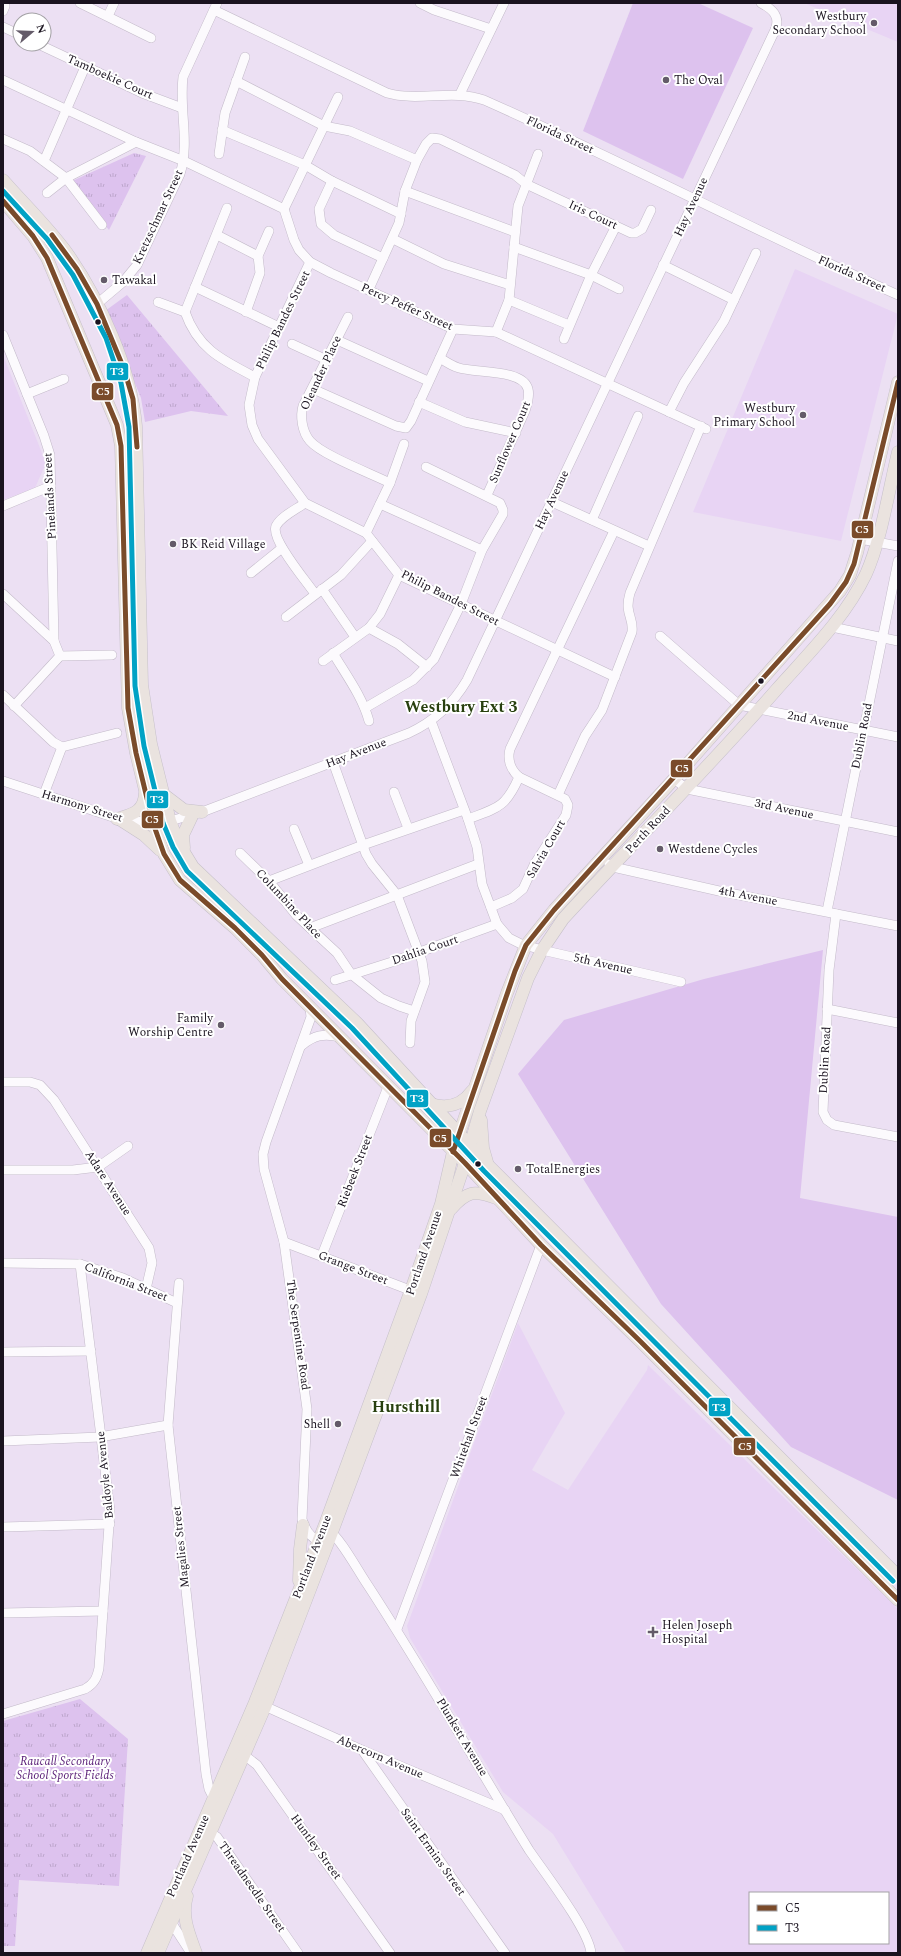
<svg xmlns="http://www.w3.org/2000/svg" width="901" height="1956" viewBox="0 0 901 1956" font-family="Spectral,serif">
<defs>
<pattern id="park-tufts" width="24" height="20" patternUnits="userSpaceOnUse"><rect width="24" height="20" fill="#ddc2ee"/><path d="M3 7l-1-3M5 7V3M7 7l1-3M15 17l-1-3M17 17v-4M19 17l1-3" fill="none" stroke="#bda6cc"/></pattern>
</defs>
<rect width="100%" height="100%" fill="#ece0f3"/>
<g fill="#e8d4f4" fill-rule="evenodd">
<polygon points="804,3 898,3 898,42"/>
<polygon points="795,269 898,314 841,541 693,512"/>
<polygon points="3,355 46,463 35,488 3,500"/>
<path d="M518,1323L565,1413L532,1470L568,1490L647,1370L648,1365L898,1609V1953H626L553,1834L503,1792L410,1638L407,1626ZM750,1893H888V1943H750Z"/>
</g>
<g fill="#ddc2ee">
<polygon points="633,3 698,3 753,28 683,179 583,131"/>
<polygon points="823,950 800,1198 898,1217 898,1500 791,1447 661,1304 518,1074 564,1020 704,979"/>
</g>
<g fill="url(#park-tufts)">
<polygon points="134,153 146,156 109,230 70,182"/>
<polygon points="127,295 228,416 191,411 145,422 141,398 105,311"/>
<polygon points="80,1699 128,1739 119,1886 19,1880 15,1946 3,1946 3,1721"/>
</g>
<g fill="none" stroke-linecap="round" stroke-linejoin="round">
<g stroke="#c3bac9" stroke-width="10">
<g id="minor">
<polyline points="80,3 151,38"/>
<polyline points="420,3 434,10 491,29"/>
<path d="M214,10L387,93C419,102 452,89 484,100C624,162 759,233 898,295"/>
<polyline points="3,11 5,6"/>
<polyline points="108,16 114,3"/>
<polyline points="3,27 20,35"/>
<polyline points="38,44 142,93 182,108"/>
<polyline points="3,80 136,142"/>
<polyline points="236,81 324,126 350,131 417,160"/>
<polyline points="460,94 504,3"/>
<polyline points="222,130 305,165 332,181 401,214"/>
<polyline points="3,139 30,151 66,178 102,225"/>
<polyline points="219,154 225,113 245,57"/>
<polyline points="44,161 85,67"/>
<polyline points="332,181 319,209 321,224 334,235 383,258"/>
<polyline points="405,191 515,232"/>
<polyline points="47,193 66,178 136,142 184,161 284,209 294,240 299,250 310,262 331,273 453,329 496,332 706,429"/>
<polyline points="284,209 338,97"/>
<polyline points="217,235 258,256"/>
<polyline points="393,239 444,264 510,285"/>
<polyline points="514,247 591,275 619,289"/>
<polyline points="310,262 255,377 249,405 252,425 258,439 305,503 366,533 399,575 615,677"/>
<polyline points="663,265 734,300"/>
<polyline points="195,287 279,327"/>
<polyline points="369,289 399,223 405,191 417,160 426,144 432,138 440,139 515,175 526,184 631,233 635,233 642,229 651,210"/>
<polyline points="509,300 569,325"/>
<path d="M158,302L185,312C198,349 222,360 255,377"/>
<path d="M97,304L123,282L137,265L180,174C190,142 179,110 183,77L217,3"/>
<polyline points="185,312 227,208"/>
<polyline points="246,312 260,273 258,256 269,231"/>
<path d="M348,317L303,406C300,416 302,432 310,441C322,455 372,474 390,483"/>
<polyline points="496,332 509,300 518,206 538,154"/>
<polyline points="3,335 44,436 50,455 54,641"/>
<polyline points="564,339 591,275 616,226"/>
<polyline points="337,340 428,381"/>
<polyline points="292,344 327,360"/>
<path d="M440,358C446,362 452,366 459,368C475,373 523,369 528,389C530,397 527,404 525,411L487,495"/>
<polyline points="313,389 396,426 406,428 411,421 453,329"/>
<polyline points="27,394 64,379"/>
<polyline points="419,402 465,422 516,433"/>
<polyline points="669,412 684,383 724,321 756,253"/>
<polyline points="552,502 649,546"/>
<path d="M305,503C297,509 281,516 276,526C270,539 307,582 315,594"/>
<polyline points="380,504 482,550"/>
<polyline points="3,506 51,486"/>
<polyline points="592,520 638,416"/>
<polyline points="366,533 390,483 404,444"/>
<polyline points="860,539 898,546"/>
<polyline points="251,573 282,548"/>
<polyline points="322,589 355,637"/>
<polyline points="3,594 54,641 60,656"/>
<polyline points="286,617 341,575 372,541"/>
<polyline points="832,627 898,641"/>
<polyline points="369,628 398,644 427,667"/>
<polyline points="660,636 739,705 898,737"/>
<path d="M333,653C346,675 362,696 369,721"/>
<polyline points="323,661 369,628 380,614 399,575"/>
<polyline points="3,695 53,742 62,747"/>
<polyline points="14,706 60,656 112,655"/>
<polyline points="365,708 413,680 434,659 461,604 482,550 503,514 503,510 500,503 426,467"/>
<polyline points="431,721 468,819 477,847 482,884 497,924 509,938 521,944 542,950 681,982"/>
<polyline points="333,762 366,854 372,864 397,895 422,961 425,982 411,1021 410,1043"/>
<polyline points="674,779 687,789 898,832"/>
<path d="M3,781L119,819L153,823L170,821L202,812L409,733C435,721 453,704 467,680L775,30C781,16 772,9 761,3"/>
<polyline points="394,792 408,828"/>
<polyline points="44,794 62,747 117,733"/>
<path d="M558,795L585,736L602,710L632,632C634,617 624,614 630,593L701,426"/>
<path d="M468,819C498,808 506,807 519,777C511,770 507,760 510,749L614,531"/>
<polyline points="294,829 309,865"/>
<polyline points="240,853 269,881 296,915 337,953 351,974 381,998 399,1006 414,1011"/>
<polyline points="609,864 613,867 719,891 898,926"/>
<polyline points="269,881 363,845 464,810"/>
<polyline points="491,907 512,898 523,889 534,865 566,815 568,805 565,799 519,777"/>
<polyline points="827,911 898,561"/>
<polyline points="836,914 829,970 823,1112 827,1120 834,1125 898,1137"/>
<polyline points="310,928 478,864"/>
<polyline points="335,980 395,961 497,924"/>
<path d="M310,1008L311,1017L266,1142L263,1154L264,1169L284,1242L307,1409L302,1519C305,1531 312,1539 323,1544"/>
<polyline points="827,1009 898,1023"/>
<path d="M301,1046C314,1035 324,1033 340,1037"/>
<polyline points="3,1082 30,1082 40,1085 54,1100 149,1248 152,1263 146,1289"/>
<polyline points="3,1170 73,1170 98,1167 128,1146"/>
<polyline points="284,1242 415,1292"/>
<polyline points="322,1255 388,1087"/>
<polyline points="3,1263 80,1264 123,1278 177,1303"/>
<polyline points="179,1283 168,1425 206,1774 209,1789 215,1801"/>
<polyline points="3,1352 91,1351"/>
<polyline points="3,1441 100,1437 168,1425"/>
<polyline points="3,1527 110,1524"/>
<path d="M328,1530C339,1536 357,1569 365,1581C423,1669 474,1761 529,1850C544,1872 589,1930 591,1953"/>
<polyline points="3,1613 103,1611"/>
<polyline points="397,1629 541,1245"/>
<polyline points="260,1704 362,1750 505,1810"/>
<path d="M3,1714L85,1689C94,1684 97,1678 99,1668L110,1511L80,1264"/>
<polyline points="362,1750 505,1953"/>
<polyline points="239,1751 257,1765 390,1953"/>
<polyline points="206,1830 217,1837 222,1844 298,1953"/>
<polyline points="169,1919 191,1953"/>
</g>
</g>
<g stroke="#c6c0ca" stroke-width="13">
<g id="major">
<path d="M3,180C24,204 48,227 67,253C100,300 131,369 136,426L142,685L151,744L170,821L179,844L193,867L357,1023L489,1166L898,1576"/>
<polyline points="3,201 33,236 47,258 117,425 121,446 128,708 136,753 153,823 164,854 180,880 235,928 262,955 282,979 465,1163 541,1245 640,1341 898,1600"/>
<polyline points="163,794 184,810 202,812"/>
<path d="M117,819C133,814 144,812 145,793"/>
<polyline points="119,819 144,835 160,850"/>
<polyline points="184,848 183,835 193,814"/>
<path d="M431,1104C447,1109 462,1105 472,1091"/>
<polyline points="481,1120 483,1148 487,1162"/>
<path d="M451,1209C467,1191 474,1190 496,1198"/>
<polyline points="299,1581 300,1549 303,1525"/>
<path d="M187,1896C181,1916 189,1934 196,1953"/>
<polyline points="147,1953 255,1702 324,1527 411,1290 441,1204 453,1152 507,993 526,945 554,910 674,779 840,591 850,575 857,553 898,382"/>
<path d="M158,1953L265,1707L332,1532L421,1294L465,1163L480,1111L528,978L542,950L563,919C634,842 708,768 777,689C809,653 845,618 866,574C881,541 889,489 898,452"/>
</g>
</g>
<use href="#minor" stroke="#fcfafd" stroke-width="9"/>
<use href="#major" stroke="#eae3df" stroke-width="12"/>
<g stroke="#fff" stroke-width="8">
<g id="bus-1">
<polyline points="3,201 33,236 47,258 117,425 121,446 128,708 136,753 153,823 164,854 180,880 235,928 262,955 282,979 465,1163 541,1245 640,1341 898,1600"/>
<polyline points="52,235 77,269 97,304 124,369 133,399 137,447"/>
<polyline points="453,1152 515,971 526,945 554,910 830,604 846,582 854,564 898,382"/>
</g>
</g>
<g stroke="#fff" stroke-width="8">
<polyline id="bus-2" points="3,191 47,239 73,275 106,338 121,383 129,427 135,686 144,746 163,823 173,847 187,871 352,1028 484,1171 893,1581"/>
</g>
<use href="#bus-1" stroke="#7a4b2a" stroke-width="5"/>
<use href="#bus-2" stroke="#01a2c5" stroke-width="5"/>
</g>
<g fill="#645b69" stroke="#fff" stroke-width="1.5">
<circle cx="874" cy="23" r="4"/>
<circle cx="666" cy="80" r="4"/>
<circle cx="104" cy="280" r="4"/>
<circle cx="803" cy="415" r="4"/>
<circle cx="173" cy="544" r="4"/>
<circle cx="660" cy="849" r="4"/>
<circle cx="221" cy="1025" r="4"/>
<circle cx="518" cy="1169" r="4"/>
<circle cx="338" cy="1424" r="4"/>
<path d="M651 1626h4v4h4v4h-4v4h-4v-4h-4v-4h4z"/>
</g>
<g fill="#1a131f" stroke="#fff" stroke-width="1.5">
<circle cx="98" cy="322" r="3.5"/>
<circle cx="761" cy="681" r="3.5"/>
<circle cx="478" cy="1164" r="3.5"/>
</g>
<g text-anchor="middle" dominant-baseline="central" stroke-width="4" stroke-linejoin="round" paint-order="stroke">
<g font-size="12" fill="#1a131f" stroke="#fff" text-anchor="start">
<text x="866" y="16" text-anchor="end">Westbury<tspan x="866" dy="14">Secondary School</tspan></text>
<text x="674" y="80">The Oval</text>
<text x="112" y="280">Tawakal</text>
<text x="795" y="408" text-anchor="end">Westbury<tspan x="795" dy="14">Primary School</tspan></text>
<text x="181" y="544">BK Reid Village</text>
<text x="668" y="849">Westdene Cycles</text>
<text x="213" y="1018" text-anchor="end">Family<tspan x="213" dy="14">Worship Centre</tspan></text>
<text x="526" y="1169">TotalEnergies</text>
<text x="330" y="1424" text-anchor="end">Shell</text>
<text x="662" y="1625">Helen Joseph<tspan x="662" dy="14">Hospital</tspan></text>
</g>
<g font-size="12" fill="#1a131f" stroke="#fff">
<text transform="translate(110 77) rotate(24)">Tamboekie Court</text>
<text transform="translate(560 135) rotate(25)">Florida Street</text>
<text transform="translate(691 207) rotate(-65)">Hay Avenue</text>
<text transform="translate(593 215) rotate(25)">Iris Court</text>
<text transform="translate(158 217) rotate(-65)">Kretzschmar Street</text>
<text transform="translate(852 274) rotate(24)">Florida Street</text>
<text transform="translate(407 307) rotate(24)">Percy Peffer Street</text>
<text transform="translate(283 320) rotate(-64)">Philip Bandes Street</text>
<text transform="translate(321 373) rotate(-65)">Oleander Place</text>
<text transform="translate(510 442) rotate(-67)">Sunflower Court</text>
<text transform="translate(50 496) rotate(-93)">Pinelands Street</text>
<text transform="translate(552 500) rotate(-65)">Hay Avenue</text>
<text transform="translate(450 598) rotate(27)">Philip Bandes Street</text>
<text transform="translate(818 721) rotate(11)">2nd Avenue</text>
<text transform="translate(862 736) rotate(-79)">Dublin Road</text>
<text transform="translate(356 753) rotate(-21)">Hay Avenue</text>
<text transform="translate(82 806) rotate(17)">Harmony Street</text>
<text transform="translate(784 809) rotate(12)">3rd Avenue</text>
<text transform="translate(648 830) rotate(-47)">Perth Road</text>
<text transform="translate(546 849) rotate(-60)">Salvia Court</text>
<text transform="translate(748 896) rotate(11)">4th Avenue</text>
<text transform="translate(289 904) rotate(47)">Columbine Place</text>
<text transform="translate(425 950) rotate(-19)">Dahlia Court</text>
<text transform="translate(603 964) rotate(13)">5th Avenue</text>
<text transform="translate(825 1060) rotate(-87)">Dublin Road</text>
<text transform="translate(355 1171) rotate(-69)">Riebeek Street</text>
<text transform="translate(108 1183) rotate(57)">Adare Avenue</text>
<text transform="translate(424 1253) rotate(-71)">Portland Avenue</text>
<text transform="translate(353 1268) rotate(21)">Grange Street</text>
<text transform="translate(126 1282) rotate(21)">California Street</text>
<text transform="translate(298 1335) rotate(82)">The Serpentine Road</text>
<text transform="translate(469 1437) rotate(-70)">Whitehall Street</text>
<text transform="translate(105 1475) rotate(-96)">Baldoyle Avenue</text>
<text transform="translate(181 1547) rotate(-96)">Magalies Street</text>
<text transform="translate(312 1557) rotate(-69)">Portland Avenue</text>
<text transform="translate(462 1737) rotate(59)">Plunkett Avenue</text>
<text transform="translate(380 1757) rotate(23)">Abercorn Avenue</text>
<text transform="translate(316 1847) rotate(54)">Huntley Street</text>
<text transform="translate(433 1852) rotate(55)">Saint Ermins Street</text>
<text transform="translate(188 1856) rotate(-66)">Portland Avenue</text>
<text transform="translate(252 1887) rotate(55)">Threadneedle Street</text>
</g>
<g font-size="12" font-style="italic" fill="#571b75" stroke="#fff">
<text x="65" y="1761">Raucall Secondary<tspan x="65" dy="14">School Sports Fields</tspan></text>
</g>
<g font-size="16" font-weight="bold" fill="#28400f" stroke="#fff">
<text x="461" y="707">Westbury Ext 3</text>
<text x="406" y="1407">Hursthill</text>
</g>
</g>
<g stroke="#fff" stroke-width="1.5">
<rect x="106" y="362" width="23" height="19" rx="4" fill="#01a2c5"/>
<rect x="91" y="382" width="23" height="19" rx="4" fill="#7a4b2a"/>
<rect x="851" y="520" width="23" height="19" rx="4" fill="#7a4b2a"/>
<rect x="670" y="759" width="23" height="19" rx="4" fill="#7a4b2a"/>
<rect x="146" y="790" width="23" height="19" rx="4" fill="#01a2c5"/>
<rect x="141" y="810" width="23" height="19" rx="4" fill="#7a4b2a"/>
<rect x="406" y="1089" width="23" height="19" rx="4" fill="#01a2c5"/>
<rect x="429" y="1128" width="23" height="20" rx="4" fill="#7a4b2a"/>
<rect x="708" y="1397" width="23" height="20" rx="4" fill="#01a2c5"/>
<rect x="733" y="1437" width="23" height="19" rx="4" fill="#7a4b2a"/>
</g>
<g font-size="11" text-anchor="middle" font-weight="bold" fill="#fff">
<text x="117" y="375">T3</text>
<text x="103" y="395">C5</text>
<text x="862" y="533">C5</text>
<text x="682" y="772">C5</text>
<text x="157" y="803">T3</text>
<text x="152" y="823">C5</text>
<text x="417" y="1102">T3</text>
<text x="440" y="1142">C5</text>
<text x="719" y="1411">T3</text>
<text x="745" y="1450">C5</text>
</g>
<rect width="901" height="1956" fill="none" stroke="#1a131f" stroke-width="8"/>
<rect x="749" y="1892" width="140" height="52" fill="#ffffff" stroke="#a3a1a5"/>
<rect x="757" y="1905" width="20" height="6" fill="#7a4b2a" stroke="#a3a1a5"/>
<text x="785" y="1912" font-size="12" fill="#1a131f">C5</text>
<rect x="757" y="1925" width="20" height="6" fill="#01a2c5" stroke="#a3a1a5"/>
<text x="785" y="1932" font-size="12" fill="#1a131f">T3</text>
<g transform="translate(32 32) rotate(71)"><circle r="19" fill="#ffffff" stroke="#a3a1a5"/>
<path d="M0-3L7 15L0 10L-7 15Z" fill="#645b69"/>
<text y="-6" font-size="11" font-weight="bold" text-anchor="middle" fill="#1a131f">N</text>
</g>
</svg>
